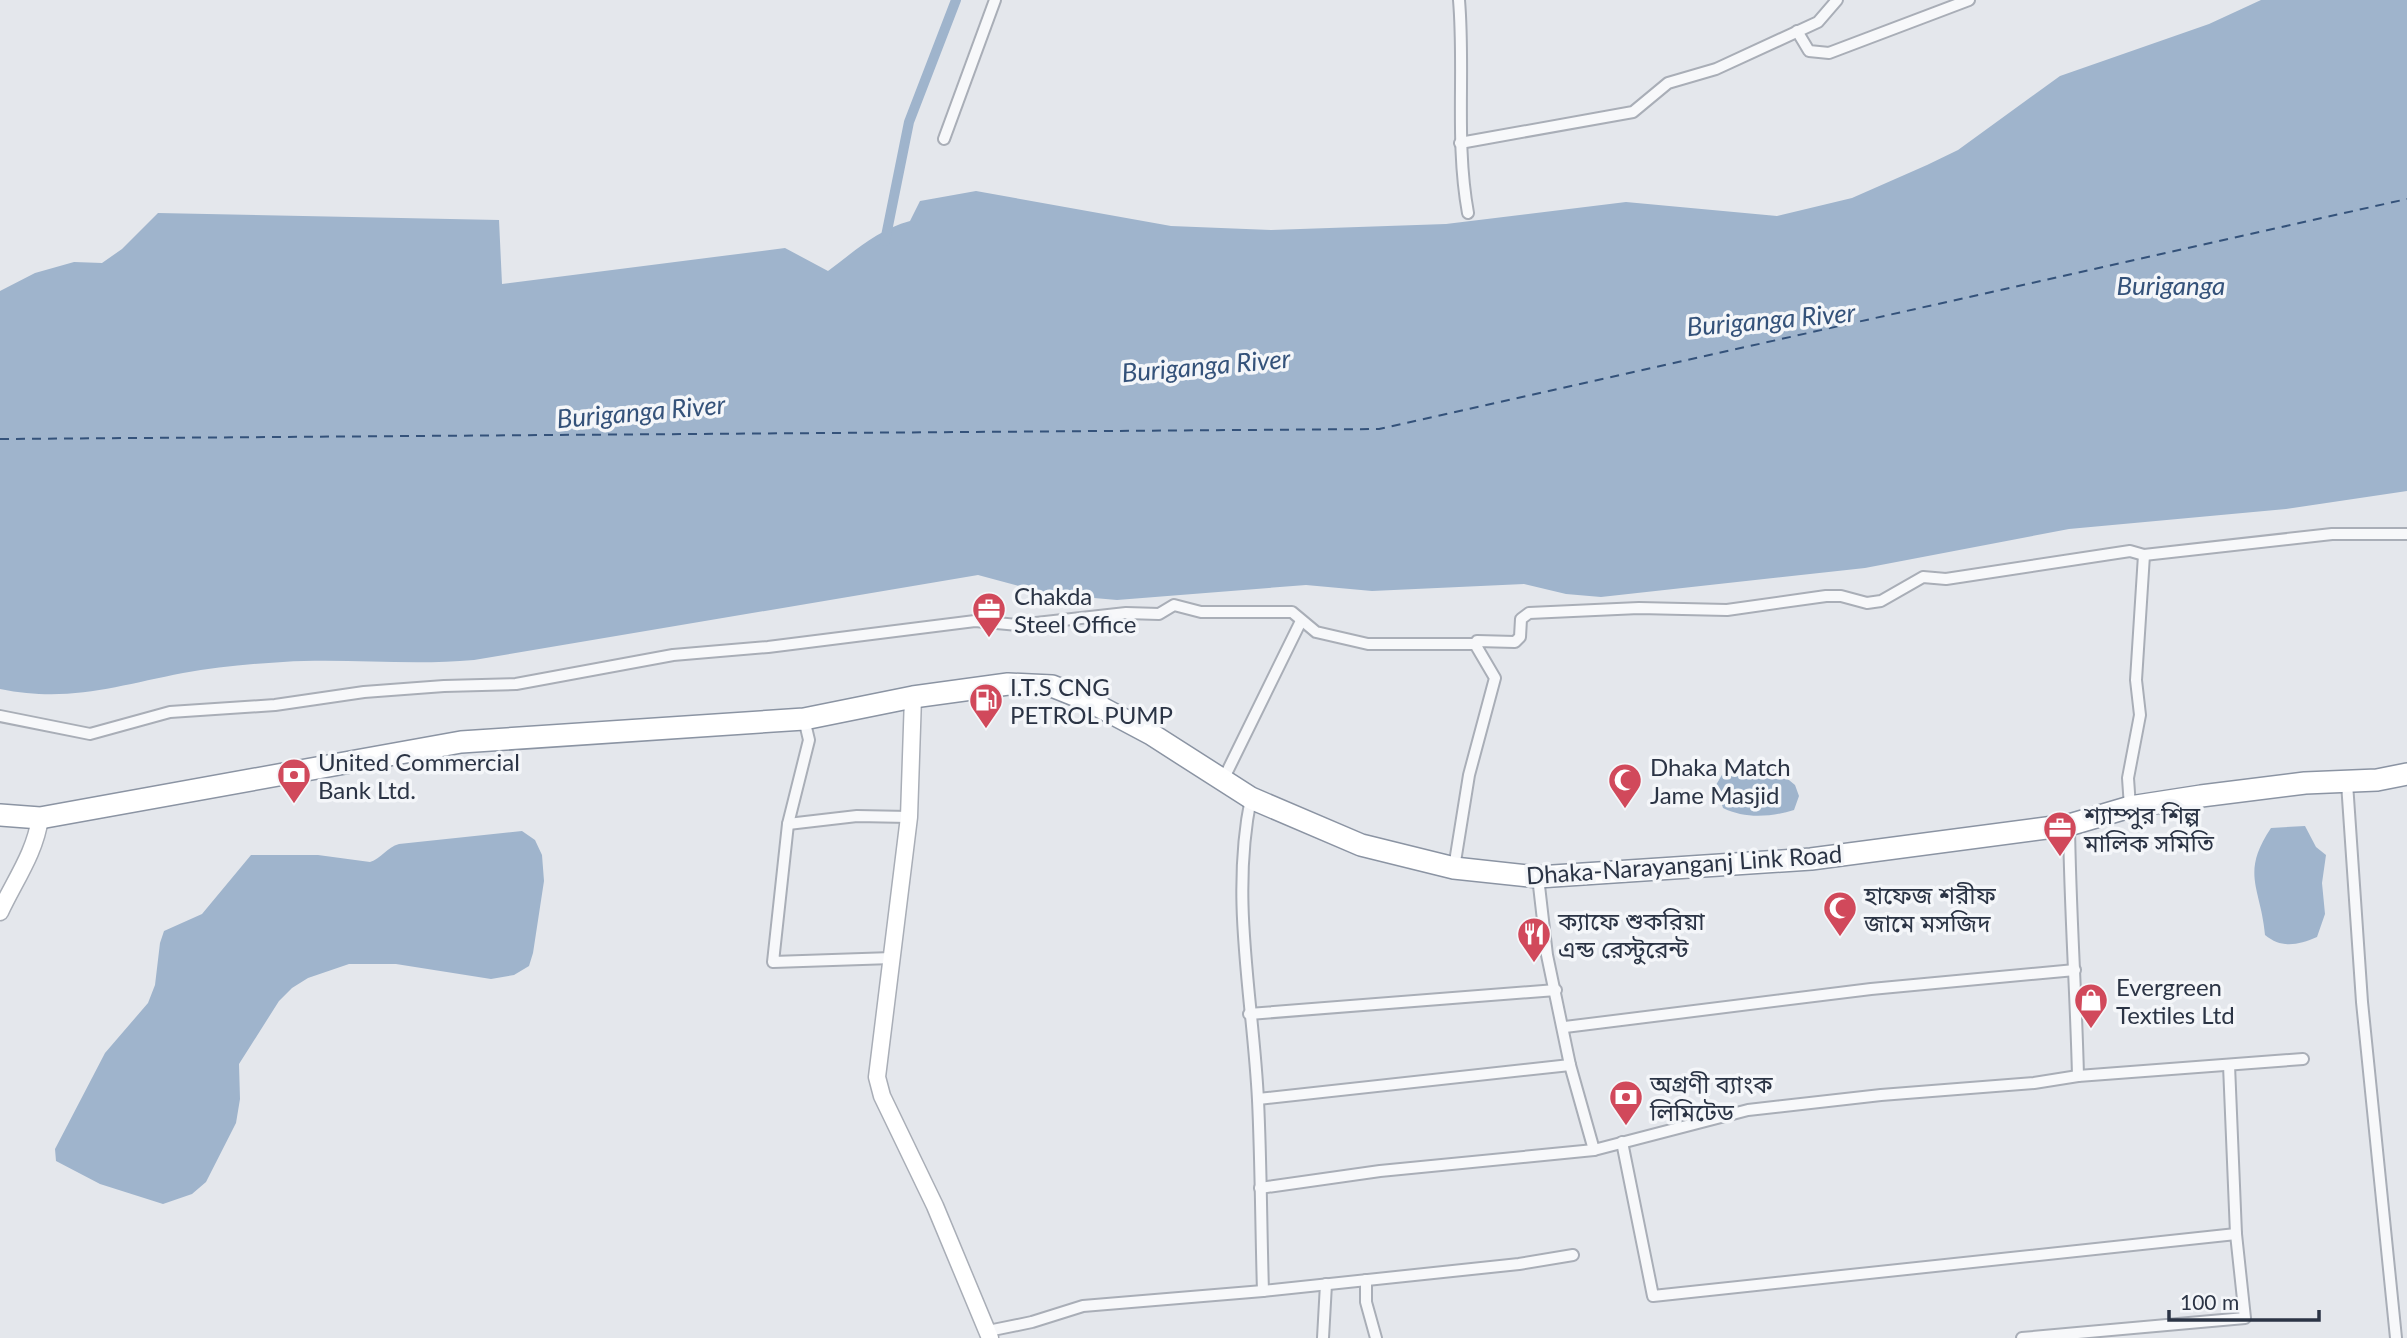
<svg xmlns="http://www.w3.org/2000/svg" width="2407" height="1338" viewBox="0 0 2407 1338" font-family="Lato,'Noto Sans Bengali',sans-serif">
<rect width="100%" height="100%" fill="#e4e7ec"/>
<g fill="#9fb4cc">
<path d="M2261,0H2407V491L2286,509L2069,529L1865,568L1601,597L1566,594L1524,584L1372,591L1306,585L1117,600L1048,594L978,575L474,660C410,666 347,658 283,662C250,664 215,667 183,673C116,686 69,703 0,689V291L35,273L74,262L102,263L122,249L158,213L499,220L502,284L785,248L828,271C855,251 877,230 910,221L920,201L976,191L1171,226L1271,230L1446,224L1626,202L1777,216L1852,198L1927,165L1958,150L2060,76L2209,24Z"/>
<path d="M1772,766L1795,785L1799,796L1794,810C1771,817 1745,819 1723,808L1716,785L1726,768L1756,772Z"/>
<path d="M2305,826L2316,847L2326,855L2322,883L2325,914L2317,937C2298,945 2282,949 2265,935C2261,888 2240,874 2271,828Z"/>
<path d="M522,831L535,840L542,855L544,881L533,953L529,966L514,975L491,979L396,964H349L308,978L292,988L279,1001L239,1064L240,1099L236,1123L206,1182L192,1194L163,1204L100,1184L56,1161L55,1149L105,1053L148,1003L155,985L160,943L164,931L202,914L251,855H318L370,862C381,859 387,847 399,844Z"/>
</g>
<g fill="none" stroke-linecap="round" stroke-linejoin="round">
<polyline stroke="#9fb4cc" stroke-width="10" points="885,241 909,122 956,0"/>
<polyline stroke="#34527a" stroke-width="2" stroke-dasharray="9 7" stroke-linecap="butt" points="0,439 1379,429 2407,199"/>
<g stroke="#a9aeb7" stroke-width="14">
<g id="street">
<path d="M1459,0C1465,71 1455,142 1468,213"/>
<polyline points="1797,31 1809,51 1829,53 1969,0"/>
<polyline points="944,139 995,0"/>
<polyline points="1460,143 1633,112 1668,83 1716,69 1818,22 1837,0"/>
<polyline points="0,716 90,734 170,712 275,705 364,692 444,686 516,684 673,655 768,647 975,621 1018,625 1126,613 1159,614 1174,605 1201,612 1292,612 1316,632 1368,644 1475,644"/>
<polyline points="804,719 809,740 788,824 773,962 892,958"/>
<polyline points="1223,780 1301,621"/>
<polyline points="2347,783 2362,1002 2396,1338"/>
<path d="M1251,798C1230,899 1253,998 1258,1100C1261,1163 1261,1227 1263,1291"/>
<polyline points="2130,807 2128,778 2140,715 2136,680 2144,555"/>
<polyline points="788,824 857,816 909,817"/>
<path d="M2069,825C2070,909 2076,992 2078,1076"/>
<polyline points="1454,868 1469,775 1495,678 1475,644 1477,641 1515,642 1520,637 1521,619 1529,613 1639,608 1727,610 1826,596 1841,596 1867,603 1881,601 1923,577 1946,579 2130,551 2144,555 2332,534 2407,534"/>
<polyline points="1538,877 1547,955 1570,1065 1594,1150"/>
<polyline points="1249,1014 1556,990"/>
<polyline points="1565,1027 1871,989 2075,970"/>
<polyline points="1258,1099 1570,1065"/>
<polyline points="1622,1142 1653,1296 2236,1234"/>
<polyline points="1260,1188 1380,1171 1594,1150 1748,1110 1881,1095 2034,1083 2078,1076 2303,1059"/>
<polyline points="1366,1280 1366,1302 1376,1338"/>
<polyline points="988,1331 1032,1322 1083,1306 1263,1291 1519,1264 1573,1255"/>
<polyline points="1323,1338 1326,1284"/>
<polyline points="2022,1338 2245,1318 2236,1234 2229,1065"/>
</g>
</g>
<g stroke="#a9aeb7" stroke-width="19">
<g id="secondary">
<polyline points="913,697 909,817 877,1077 882,1096 935,1206 990,1338"/>
<path d="M0,912C15,880 35,853 40,818"/>
</g>
</g>
<g stroke="#8b94a3" stroke-width="24">
<polyline id="highway" points="0,815 40,818 461,742 804,719 913,697 1008,684 1052,686 1087,700 1151,734 1251,798 1361,845 1454,868 1538,877 1811,859 2069,825 2130,807 2201,796 2305,783 2377,780 2407,774"/>
</g>
<use href="#street" stroke="#f7f8fa" stroke-width="10"/>
<use href="#secondary" stroke="#fff" stroke-width="16"/>
<use href="#highway" stroke="#fff" stroke-width="21"/>
</g>
<defs>
<g id="office-pin" transform="scale(1.75)"><path d="M0 17L-7.5 6A9.5 9.5 0 1 1 7.5 6Z" fill="#d1495b" stroke="#f4f6f9"/><path d="M-6-3h4V-5.5h4V-3h4V5H-6ZM-1-4.5V-3h2v-1.5ZM-6 0V1H6V0Z" fill="#fff"/></g>
<g id="fuel-pin" transform="scale(1.75)"><path d="M0 17L-7.5 6A9.5 9.5 0 1 1 7.5 6Z" fill="#d1495b" stroke="#f4f6f9"/><path d="M-5.5-6h7V0h2V4h1.3V-2.5L3-4.5l.8-.8L6-3V5H2.5V1h-1V6h-7ZM-4.2-4.7v3.2H.2V-4.7Z" fill="#fff"/></g>
<g id="bank-pin" transform="scale(1.75)"><path d="M0 17L-7.5 6A9.5 9.5 0 1 1 7.5 6Z" fill="#d1495b" stroke="#f4f6f9"/><path d="M-6-4H6V4H-6ZM0-2.3a2.3 2.3 0 1 0 0 4.6a2.3 2.3 0 1 0 0-4.6Z" fill="#fff"/></g>
<g id="mosque-pin" transform="scale(1.75)"><path d="M0 17L-7.5 6A9.5 9.5 0 1 1 7.5 6Z" fill="#d1495b" stroke="#f4f6f9"/><path d="M3.5-4.9A6 6 0 1 0 3.5 4.9A5 5 0 1 1 3.5-4.9Z" fill="#fff"/></g>
<g id="restaurant-pin" transform="scale(1.75)"><path d="M0 17L-7.5 6A9.5 9.5 0 1 1 7.5 6Z" fill="#d1495b" stroke="#f4f6f9"/><path d="M-5-6h1v4h1v-4h1v4h1v-4h1v5L-1.5 .5V6h-2V.5L-5-1ZM5-6V6H3V1.5H1.5Q1.5-4 5-6Z" fill="#fff"/></g>
<g id="shop-pin" transform="scale(1.75)"><path d="M0 17L-7.5 6A9.5 9.5 0 1 1 7.5 6Z" fill="#d1495b" stroke="#f4f6f9"/><path d="M-5-2.5h2.3a2.7 3.5 0 0 1 5.4 0H5L5.5 6h-11ZM-1.5-2.5h3a1.5 2.3 0 0 0-3 0Z" fill="#fff"/></g>
</defs>
<g fill-rule="evenodd">
<use href="#office-pin" x="989" y="609"/>
<use href="#fuel-pin" x="986" y="700"/>
<use href="#bank-pin" x="294" y="775"/>
<use href="#mosque-pin" x="1625" y="780"/>
<use href="#office-pin" x="2060" y="828"/>
<use href="#mosque-pin" x="1840" y="908"/>
<use href="#restaurant-pin" x="1534" y="934"/>
<use href="#shop-pin" x="2091" y="1000"/>
<use href="#bank-pin" x="1626" y="1097"/>
</g>
<g text-anchor="middle" dominant-baseline="central" stroke-width="7" stroke-linejoin="round" paint-order="stroke">
<g font-size="24" fill="#2b3445" stroke="#f4f6f9" text-anchor="start">
<text x="1014" y="595">Chakda<tspan x="1014" dy="28">Steel Office</tspan></text>
<text x="1010" y="686">I.T.S CNG<tspan x="1010" dy="28">PETROL PUMP</tspan></text>
<text x="318" y="761">United Commercial<tspan x="318" dy="28">Bank Ltd.</tspan></text>
<text x="1650" y="766">Dhaka Match<tspan x="1650" dy="28">Jame Masjid</tspan></text>
<text x="2084" y="814">শ্যাম্পুর শিল্প<tspan x="2084" dy="28">মালিক সমিতি</tspan></text>
<text x="1864" y="894">হাফেজ শরীফ<tspan x="1864" dy="28">জামে মসজিদ</tspan></text>
<text x="1558" y="920">ক্যাফে শুকরিয়া<tspan x="1558" dy="28">এন্ড রেস্টুরেন্ট</tspan></text>
<text x="2116" y="986">Evergreen<tspan x="2116" dy="28">Textiles Ltd</tspan></text>
<text x="1650" y="1083">অগ্রণী ব্যাংক<tspan x="1650" dy="28">লিমিটেড</tspan></text>
</g>
<g font-size="24" fill="#2b3445" stroke="#f4f6f9">
<text transform="translate(1684 864) rotate(-4)">Dhaka-Narayanganj Link Road</text>
</g>
<g font-size="26" font-style="italic" fill="#34527a" stroke="#f4f6f9">
<text x="2171" y="285">Buriganga</text>
<text transform="translate(1771 319) rotate(-5)">Buriganga River</text>
<text transform="translate(1206 365) rotate(-5)">Buriganga River</text>
<text transform="translate(641 411) rotate(-5)">Buriganga River</text>
</g>
</g>
<path d="M2169 1310v10h150v-10" fill="none" stroke="#2b3445" stroke-width="3.5"/>
<text x="2180" y="1310" font-size="21" fill="#2b3445" stroke="#f4f6f9" stroke-width="5" paint-order="stroke">100 m</text>
</svg>
